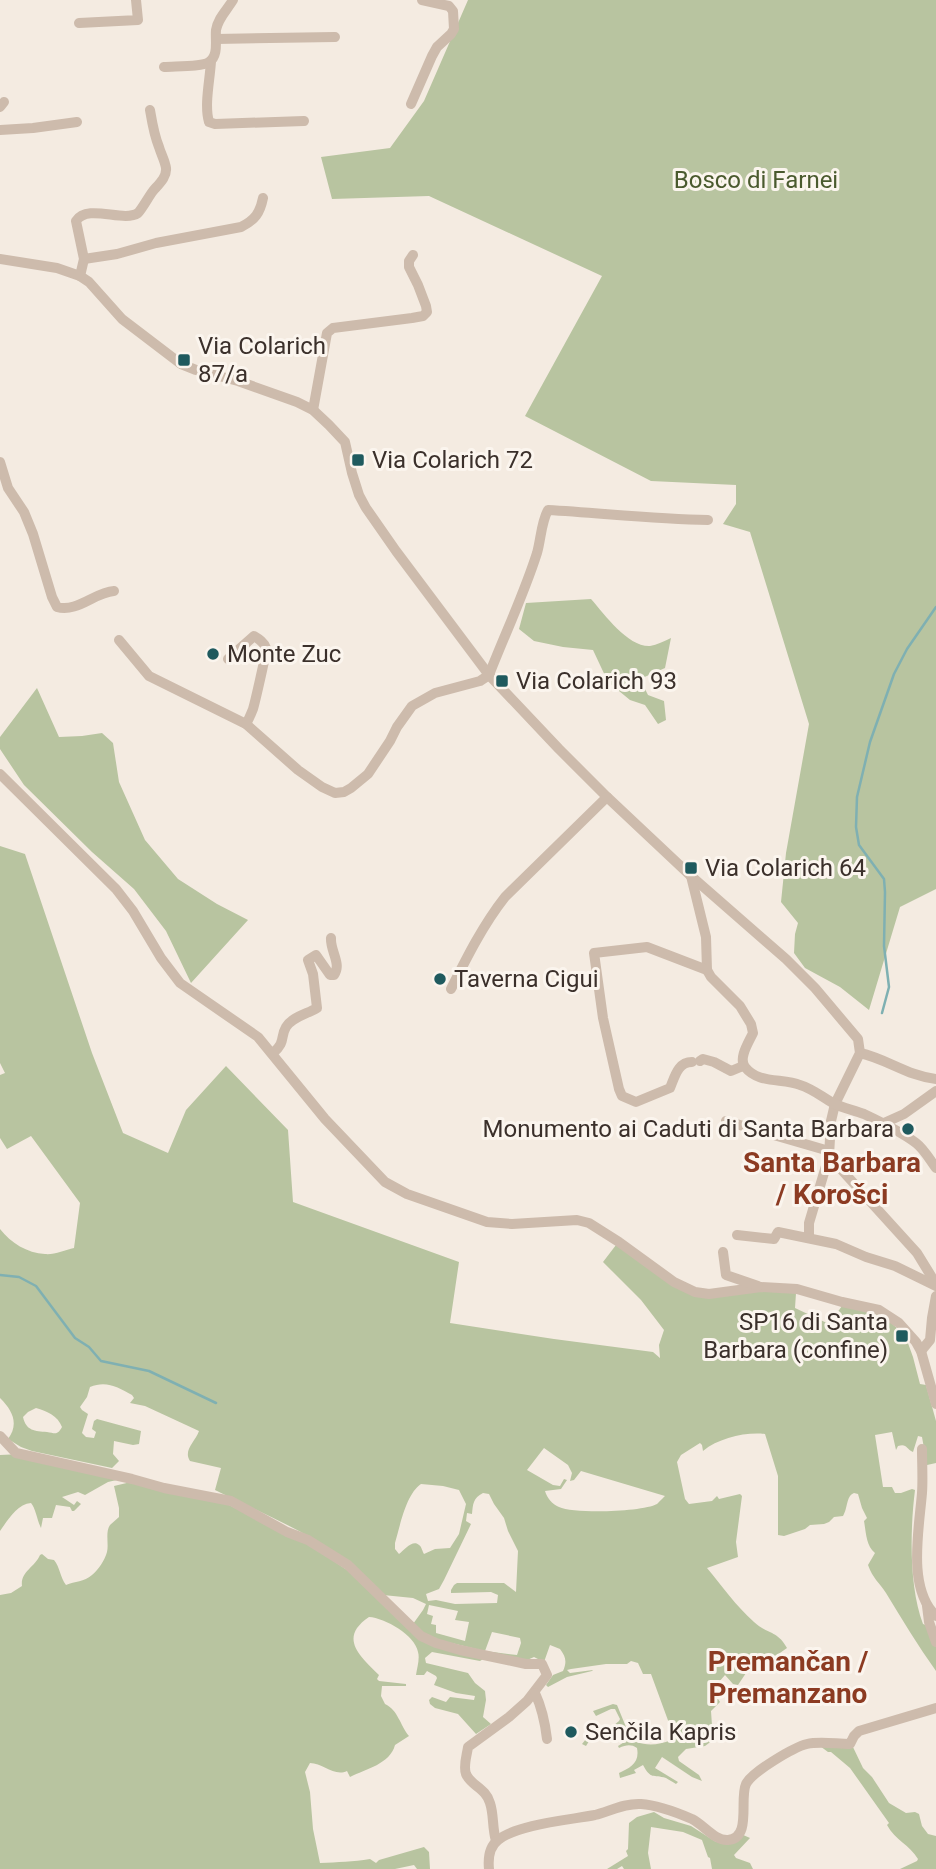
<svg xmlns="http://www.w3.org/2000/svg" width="936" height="1869" viewBox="0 0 936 1869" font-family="Roboto,sans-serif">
<rect width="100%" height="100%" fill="#f4ebe1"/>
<g fill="#b8c4a0" fill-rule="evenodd">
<polygon points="468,0 936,0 936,889 900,907 869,1010 840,987 805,968 794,953 795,934 798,923 781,902 786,853 809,724 750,532 723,524 736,504 736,485 651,481 525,416 602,276 429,196 332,199 321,157 390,148 424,101"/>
<path d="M591,599C605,615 628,647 650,646C657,645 664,641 671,638L665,668L640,679L648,695L664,701L666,720L658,724L645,705L630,700L608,682L593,650L563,647L534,641L519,629L526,603Z"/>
<polygon points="37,688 59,737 82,736 102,733 113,743 119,782 145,840 178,879 217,904 248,920 191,983 166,931 134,889 92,852 24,785 0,749 0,737"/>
<path d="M0,846L25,854L92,1053L123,1133L168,1153L186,1110L226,1066L288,1130L293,1202L459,1262L450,1323L554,1339L653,1352L660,1358L659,1345L664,1330L641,1300L603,1262L616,1245L698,1296L760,1291L796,1293L795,1308L829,1324L842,1306L882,1315L905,1335L913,1357L920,1384L926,1385L936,1421V1463L927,1465L922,1437L918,1436L913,1452C906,1449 907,1443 898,1446L896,1450L892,1432L875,1435L883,1487H892L895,1493H901L912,1489L915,1490C910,1530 909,1587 923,1624L936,1629V1671C918,1646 902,1619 886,1593C879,1582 873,1579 868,1565L875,1553C866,1546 866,1532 864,1521L867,1518L862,1508L858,1494L854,1493C846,1496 848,1508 843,1516L834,1517L829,1522L824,1524L810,1525L805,1529L784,1536L778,1535V1476L765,1434C745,1432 719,1438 703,1451L702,1445L700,1443L681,1455L677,1462L685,1499L689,1504L712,1501L717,1496L719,1499L740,1494L742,1496L736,1542L738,1557L707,1568C722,1586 736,1606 754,1622C768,1635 777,1630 787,1648L760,1667L748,1670L738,1685L733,1684L725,1675L712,1690L720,1702L711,1711L713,1740L705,1746L686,1749L678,1757L679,1761L699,1775L702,1781L692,1777L662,1757L655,1768L678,1782L676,1784C673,1782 669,1780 666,1778C653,1774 651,1780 643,1765L634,1770L636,1773L620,1778L619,1773C630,1768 640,1763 637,1748C631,1744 626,1745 619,1748L618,1746L626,1741L624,1736L620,1732L601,1738H591L586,1746L582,1744L590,1734L607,1731L619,1721L620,1719L615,1709H611L596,1716L593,1711L613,1704L617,1705L626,1727L636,1742C648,1746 659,1745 671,1740L673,1734L651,1674H643L638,1663L631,1661L627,1664H606L571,1669L567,1670L570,1673L593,1670L592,1671L567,1677L548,1687L546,1685L553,1675L563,1671C567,1662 566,1657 560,1649L550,1645L544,1662L534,1657L525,1661L435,1639L422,1632L413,1624L423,1610L426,1604L413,1598L383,1595C340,1543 274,1520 215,1490L221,1468L190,1461C183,1450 195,1442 199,1431L145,1406L130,1403L134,1398L132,1395C118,1387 106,1380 90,1387L87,1397L80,1407L82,1410L88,1414L82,1433L86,1437L94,1438L96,1432L92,1429L94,1421L97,1419L141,1431L139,1444L133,1445L114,1441L113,1454L119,1461L112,1468L32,1451L21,1447L8,1439C19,1424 13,1411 0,1398V1229C11,1243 27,1253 45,1254C54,1255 65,1250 74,1248L80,1203L31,1136L7,1149L0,1138V1075L5,1073L0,1063ZM36,1408C47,1411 58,1416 62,1427C57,1436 55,1433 47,1432C35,1431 26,1431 23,1417L28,1412ZM544,1448L568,1465L572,1473L570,1481L574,1480L581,1471L665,1496C664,1497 658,1503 657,1504C642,1512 574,1514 559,1507C552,1504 547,1498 545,1491L561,1489L567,1480L564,1479L560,1486L553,1485L527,1470ZM421,1484L443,1486L459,1490L466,1504L459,1534L450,1548L435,1549L424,1554C422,1551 422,1547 419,1545C413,1539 404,1550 399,1554L395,1549V1543C400,1526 406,1494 421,1484ZM483,1493L489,1494L494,1504L504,1518L508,1531L518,1551L516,1592L504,1583H457L454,1585L451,1590V1593L491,1592L498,1595L497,1603L455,1604L436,1600L428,1601L426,1594L439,1589L444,1580L471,1524L466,1521L467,1513L472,1514C473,1504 473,1498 483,1493ZM429,1605L458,1611L455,1620L469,1622L465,1641L436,1633V1625L431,1624L433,1616L427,1614ZM492,1632L520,1638L521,1643L517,1655L485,1651Z"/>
<path d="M21,1454L121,1479L108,1482L85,1495L78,1492L62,1497L74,1505L77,1501L81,1504L74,1511H72L70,1507L56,1505L52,1518H43L41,1528C37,1520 36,1509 31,1503C17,1504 8,1520 0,1531V1455Z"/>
<path d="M135,1481L211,1496L311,1546L356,1576L413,1634L483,1659L480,1661L432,1652L425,1658L426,1663L468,1673L475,1683L485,1691L486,1700L483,1717L491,1724L476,1734L458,1714L435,1708L430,1704L429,1700L432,1697L446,1702L450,1697L474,1700L475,1696L456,1693L434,1685L437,1678L436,1676L427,1671L424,1675H416C417,1668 420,1659 418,1652C415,1635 385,1618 369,1617C338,1638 360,1656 379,1675L377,1679L379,1681L406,1684V1686H382L381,1696L385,1704C398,1710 400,1725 409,1736L395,1745C390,1764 366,1769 350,1777L347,1771C334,1777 323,1763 310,1763L305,1772L310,1792L313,1829L320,1863C338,1862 353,1862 370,1859L376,1863L379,1860L424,1847L429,1852L430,1869H417L414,1865L395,1869H0V1595L11,1593L22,1586C20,1572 35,1567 40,1555L42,1554L48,1559L54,1560C60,1567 60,1577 66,1585C75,1581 84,1582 92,1575C98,1570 105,1560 107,1552C109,1544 105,1532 110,1525C113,1522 116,1520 119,1517V1508L114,1486Z"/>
<path d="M852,1745L863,1768L872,1777L889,1803L906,1813L915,1812L919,1814L922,1826L928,1834L936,1836V1869H900L917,1861L918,1859C910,1845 895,1840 887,1825L889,1823L850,1768L831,1752H828L820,1746Z"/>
<polygon points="654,1812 664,1818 691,1826 716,1842 741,1834 750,1838 734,1855 736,1858 750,1863 753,1869 712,1869 710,1858 708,1857 702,1840 683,1832 651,1827 648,1853 651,1869 624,1869 622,1866 617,1869 607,1869 628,1856 626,1851 628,1849 629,1823 637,1817"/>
</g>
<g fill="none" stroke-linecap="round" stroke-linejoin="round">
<g stroke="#7fb0b2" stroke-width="2.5">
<polyline points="882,1013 889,987 884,946 885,892 884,879 859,845 856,827 857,797 870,742 894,674 907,649 936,607"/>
<polyline points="0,1275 19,1277 36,1286 75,1338 89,1347 101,1361 149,1371 216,1403"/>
</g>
<g stroke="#cdbbac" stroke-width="10">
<polyline points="79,23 138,20 136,0"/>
<polyline points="216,39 335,37"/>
<path d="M211,61C210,80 204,105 209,122L215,124L304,121"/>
<path d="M164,67C174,66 202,67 209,62C219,56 215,40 216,30C218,18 227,10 233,0"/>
<polyline points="411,104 432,56 437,47 451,34 454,29 453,11 449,6 422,0"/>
<polyline points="0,107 4,102"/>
<polyline points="0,130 33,128 77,122"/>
<polyline points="0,259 57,268 80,276 89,282 122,319 181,364 196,370 238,381 297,402 313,410 329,425 345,442 352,473 359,495 366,508 396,551 489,675 559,749 607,797 691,876 786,959 815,988 858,1039 860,1053 835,1104 831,1121 829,1156 809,1223 809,1237"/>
<path d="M84,259L117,254L156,243L241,227C255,220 260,213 263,198"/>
<path d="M80,276L84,259L76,221C88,203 123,223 138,213C142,209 149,196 153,191C159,184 167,177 166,168C165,161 161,154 159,147C154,135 152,122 150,110"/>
<polyline points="313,410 327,333 333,328 412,318 423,316 427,312 426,306 418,285 409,267 409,261 413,255"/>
<path d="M0,462L8,488L24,512L33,534L52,597L57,607C77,613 95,592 114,591"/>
<path d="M119,640L149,676L246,724L298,770L322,787L335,793L344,792L351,788L368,774L390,741L397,727L412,706L435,693L480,681L489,675C505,634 524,594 537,553C541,539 541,523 548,510C601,513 655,519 708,520"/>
<path d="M228,659L254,636C259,639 264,642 266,648C267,651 255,702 253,709C251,714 249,719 246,724"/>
<polyline points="0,774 116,889 133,911 161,958 180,983 258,1037 325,1119 385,1182 407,1194 487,1222 512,1224 577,1220 589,1223 619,1242 674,1282 695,1292 709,1294 761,1287 797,1289 842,1302 879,1310 899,1323 916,1342 921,1351 936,1404"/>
<path d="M691,876L706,937L707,970L711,977L740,1006L751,1024L753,1033C749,1042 738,1058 745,1067C758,1084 783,1078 800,1085C813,1089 822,1097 833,1103C842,1108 854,1110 864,1114C881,1122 900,1131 916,1143C924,1149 930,1160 936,1168"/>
<path d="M451,989C467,957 483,925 505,897L607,797"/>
<path d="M273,1053C286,1042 280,1037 286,1027C292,1017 307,1014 317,1008L313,974L308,960L316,955L330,975H334C342,964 330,951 331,938"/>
<path d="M860,1053C887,1059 908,1076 936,1079"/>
<polyline points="700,1061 703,1059 714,1062 731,1071 743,1066"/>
<path d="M692,1062C678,1062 675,1076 670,1088L636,1102L622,1096L619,1089L603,1018L594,953L647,947L707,970"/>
<polyline points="726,1121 829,1151"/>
<polyline points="884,1123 904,1114 936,1091"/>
<polyline points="829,1156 917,1253 936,1284"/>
<polyline points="737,1235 774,1239 778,1232 836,1244 866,1257 895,1266 936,1286"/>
<polyline points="723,1252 726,1275 758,1286"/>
<polyline points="921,1351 930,1340 932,1318 936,1296"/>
<path d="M0,1436L16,1453L132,1479L164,1488L231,1501L287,1532L308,1540L348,1565L421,1636L436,1643L460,1650L526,1664H542L547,1675L527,1701L509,1717L468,1747C467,1755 463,1766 466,1774C471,1786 486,1788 490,1803C494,1815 492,1827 496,1841"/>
<path d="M922,1449C922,1464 923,1479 922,1493C919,1530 907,1588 936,1616"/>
<polyline points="927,1606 929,1622 936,1642"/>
<path d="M535,1693C542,1708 545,1722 547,1739"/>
<path d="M489,1869C488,1859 489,1847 498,1840C518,1824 569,1820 595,1815C610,1811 625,1803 641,1804C658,1805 678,1813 692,1819C704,1825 715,1841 728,1840C752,1838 739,1799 746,1784C752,1772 794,1747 807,1744C820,1741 836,1744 850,1744L854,1736L859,1731L936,1708"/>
</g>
</g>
<g fill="#1f5a5e" stroke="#fbf5ee" stroke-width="2.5">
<rect x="177" y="353" width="14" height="14" rx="3.5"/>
<rect x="351" y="453" width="14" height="14" rx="3.5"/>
<circle cx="213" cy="654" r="7"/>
<rect x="495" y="674" width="14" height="14" rx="3.5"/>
<rect x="684" y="861" width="14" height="14" rx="3.5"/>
<circle cx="440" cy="979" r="7"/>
<circle cx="908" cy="1129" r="7"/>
<rect x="895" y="1329" width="14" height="14" rx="3.5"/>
<circle cx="571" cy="1732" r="7"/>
</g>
<g text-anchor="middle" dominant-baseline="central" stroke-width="6" stroke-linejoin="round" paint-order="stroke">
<g font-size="24" fill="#4a5a2e" stroke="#fbf5ee">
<text x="756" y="180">Bosco di Farnei</text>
</g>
<g font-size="24" fill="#3b302b" stroke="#fbf5ee" text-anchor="start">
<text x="198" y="346">Via Colarich<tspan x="198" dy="28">87/a</tspan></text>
<text x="372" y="460">Via Colarich 72</text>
<text x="227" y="654">Monte Zuc</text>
<text x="516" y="681">Via Colarich 93</text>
<text x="705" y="868">Via Colarich 64</text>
<text x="454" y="979">Taverna Cigui</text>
<text x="894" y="1129" text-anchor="end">Monumento ai Caduti di Santa Barbara</text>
<text x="888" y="1322" text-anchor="end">SP16 di Santa<tspan x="888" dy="28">Barbara (confine)</tspan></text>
<text x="585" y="1732">Senčila Kapris</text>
</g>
<g font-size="28" font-weight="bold" fill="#8c3b22" stroke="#fbf5ee">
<text x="832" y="1162">Santa Barbara<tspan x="832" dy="32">/ Korošci</tspan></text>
<text x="788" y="1661">Premančan /<tspan x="788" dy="32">Premanzano</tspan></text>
</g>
</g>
</svg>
